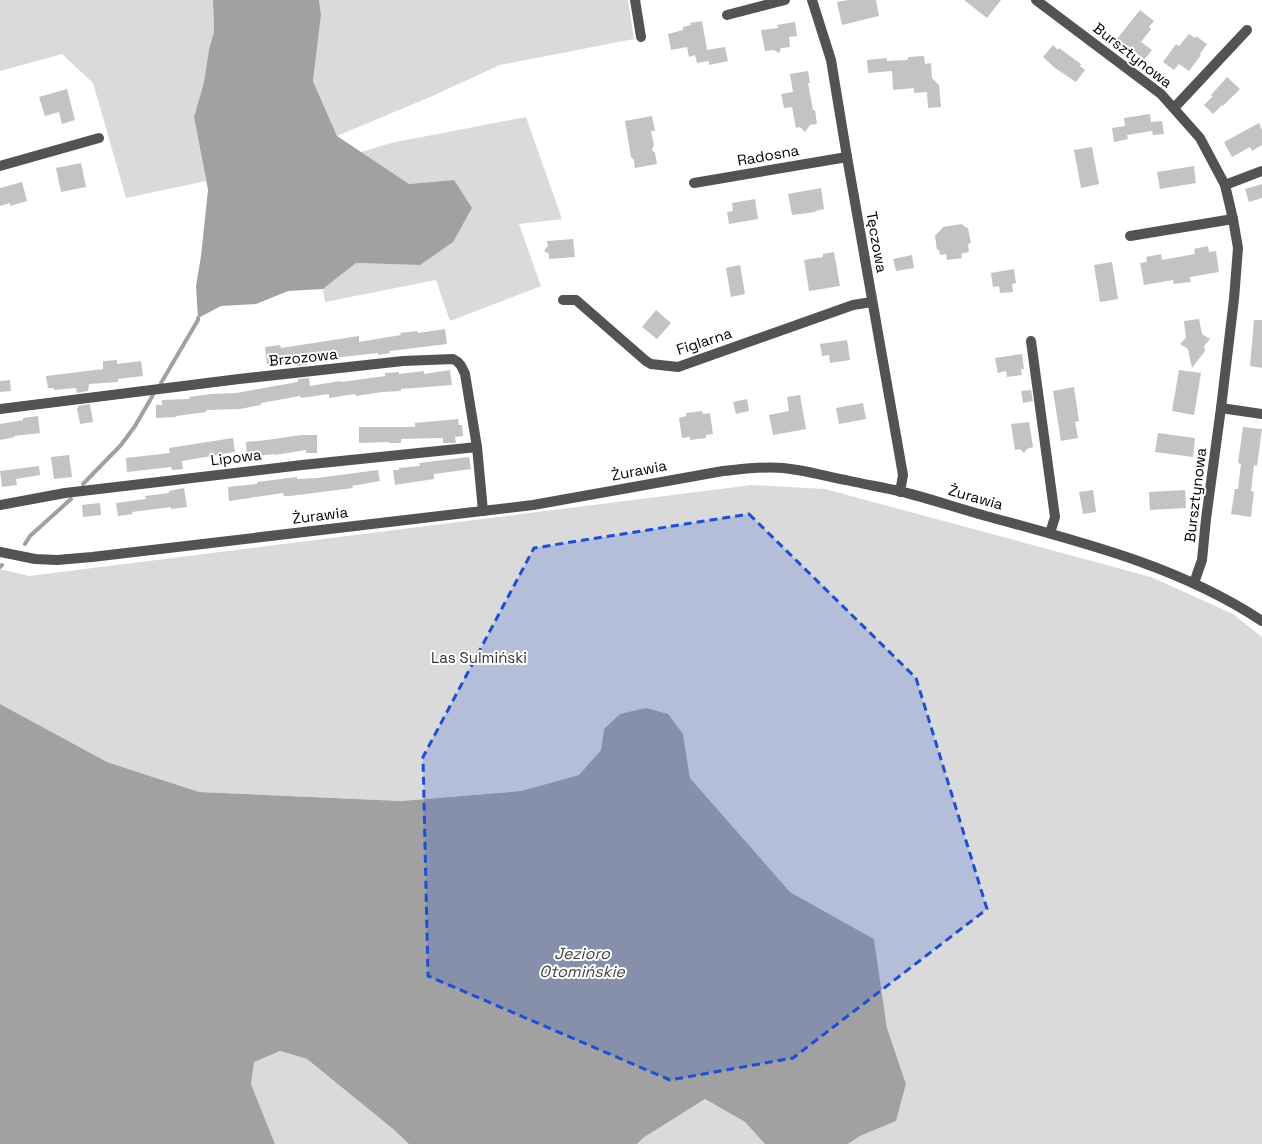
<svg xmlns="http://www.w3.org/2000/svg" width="1262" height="1144" viewBox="0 0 1262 1144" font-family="'Space Grotesk',sans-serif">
<rect width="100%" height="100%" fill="#fff"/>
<g fill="#dadada">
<polygon points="0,0 213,0 214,32 209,49 204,82 194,117 206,181 126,198 93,83 62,54 0,71"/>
<polygon points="319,0 628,0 634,39 500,65 430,97 337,136 313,81 321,15"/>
<polygon points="526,117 562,219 519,224 541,286 450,321 436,280 325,302 323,289 356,263 420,265 454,180 409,184 361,152 391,143"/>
<polygon points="752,485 825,489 1151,577 1233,614 1262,637 1262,1144 848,1144 860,1136 896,1121 906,1084 887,1028 874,939 790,892 690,778 683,734 604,729 601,750 579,775 521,791 401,801 199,792 107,762 0,704 0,569 29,576"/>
<polygon points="280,1051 307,1059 393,1129 409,1144 275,1144 251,1084 254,1061"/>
<polygon points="705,1099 745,1122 765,1144 637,1144 643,1138"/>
</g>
<g fill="#a1a1a1">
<polygon points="213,0 319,0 321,15 313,81 337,136 409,184 454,180 472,208 453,242 420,265 356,263 323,289 288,291 256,304 221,306 198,318 196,286 201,256 208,190 194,117 204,82 209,49 214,32"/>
<polygon points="0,704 107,762 199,792 401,801 521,791 579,775 601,750 604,729 620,714 646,708 668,714 683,734 690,778 790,892 874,939 887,1028 906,1084 896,1121 860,1136 848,1144 765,1144 745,1122 705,1099 643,1138 637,1144 409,1144 393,1129 307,1059 280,1051 254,1062 251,1084 275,1144 0,1144"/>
</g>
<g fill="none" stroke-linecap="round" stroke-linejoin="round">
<g stroke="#a1a1a1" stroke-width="4">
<polyline points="161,383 198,320 198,318"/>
<polyline points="83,484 121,445 135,426 153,395"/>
<polyline points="25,544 30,536 71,499"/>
<polyline points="0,567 2,565"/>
</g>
</g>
<g fill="#c3c3c3">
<polygon points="848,0 876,0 879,16 842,25 837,2"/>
<polygon points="964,0 1001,0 987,18"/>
<polygon points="1140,10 1154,21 1149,27 1151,29 1141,42 1152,50 1144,60 1117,39"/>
<polygon points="702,21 707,50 725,47 728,61 709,65 709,61 697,63 695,55 689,57 687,47 671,50 668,34 683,30 683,27 691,25 690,23"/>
<polygon points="795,22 797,36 789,37 790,47 781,48 779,53 774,50 765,51 761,30 778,28 777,25"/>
<polygon points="1189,34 1195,38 1196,36 1207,44 1200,54 1201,55 1189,71 1179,64 1174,70 1163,62 1176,44 1179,46"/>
<polygon points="1053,45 1058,50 1059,48 1081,64 1080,66 1085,70 1076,82 1055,68 1043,57"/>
<polygon points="924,56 925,64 931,63 932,78 939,85 941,107 928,108 927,92 914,93 914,88 893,90 892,71 868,73 867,60 887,58 887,61 907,60 909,57"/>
<polygon points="808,71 810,83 808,83 813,110 815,110 817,124 810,125 805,132 800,127 796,128 792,107 784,108 781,94 793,92 790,74"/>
<polygon points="1227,77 1240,89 1223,106 1222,105 1213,114 1204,105 1213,96 1211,95"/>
<polygon points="67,89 75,120 62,124 59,112 45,116 39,97"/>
<polygon points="1150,114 1151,122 1162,121 1164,134 1153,135 1152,131 1127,135 1128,139 1114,142 1112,128 1125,126 1124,118"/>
<polygon points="652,116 655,131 651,131 654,145 652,150 655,153 657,164 635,168 634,160 631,157 625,121"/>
<polygon points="1259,123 1262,130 1262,145 1252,151 1250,147 1232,157 1224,142"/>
<polygon points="1092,147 1099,184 1081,188 1074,150"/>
<polygon points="81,163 86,187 61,192 56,168"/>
<polygon points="1194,166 1196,183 1160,189 1157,172"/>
<polygon points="22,182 27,201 10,206 10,203 0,206 0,188"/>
<polygon points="1262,184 1262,198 1249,202 1245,189"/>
<polygon points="821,188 824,209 815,211 816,212 792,215 788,194"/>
<polygon points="755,199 758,219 729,224 727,212 733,211 732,203"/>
<polygon points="962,224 965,227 968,228 971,243 968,244 969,252 961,254 962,258 947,260 946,254 940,255 939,250 937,250 935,236 943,227"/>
<polygon points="573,239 575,257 549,259 549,254 544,251 548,246 547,241"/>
<polygon points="1208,246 1209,252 1216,251 1219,272 1190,277 1191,282 1174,284 1173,280 1144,285 1140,263 1147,262 1146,257 1161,254 1162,260 1195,254 1194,249"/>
<polygon points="834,252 840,286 809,291 804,260 823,257 823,254"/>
<polygon points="912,255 914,268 896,271 893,259"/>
<polygon points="1112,262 1118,299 1100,302 1094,265"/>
<polygon points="740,265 745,294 731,297 726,268"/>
<polygon points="1014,269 1016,283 1012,284 1013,292 1000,293 999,286 993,287 991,273"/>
<polygon points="656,310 671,323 657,339 642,327"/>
<polygon points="1199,319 1202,334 1210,339 1204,346 1205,351 1192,368 1188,349 1180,344 1186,338 1184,321"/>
<polygon points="1254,320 1262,320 1262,368 1250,366"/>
<polygon points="445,329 447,344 390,351 390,353 378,355 378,353 306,361 307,365 296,366 295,359 267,364 265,347 280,345 281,348 359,336 359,342 401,335 400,333 417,331 418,333"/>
<polygon points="847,340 850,360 830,363 829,355 822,356 820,344"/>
<polygon points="1022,354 1024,369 1021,369 1022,375 1007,377 1006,371 998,373 995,358"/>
<polygon points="117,360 117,364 141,361 143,376 118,379 118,382 89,384 88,391 77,393 76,388 54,390 54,388 48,388 46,376 103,369 103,361"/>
<polygon points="450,370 452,385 401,389 401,391 382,392 356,396 355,394 329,398 329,394 301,398 300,396 261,403 261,405 240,409 206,410 206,412 176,416 176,417 156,418 156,405 162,405 162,400 190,399 189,397 211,394 236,393 298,382 298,379 309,378 310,386 340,381 341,382 385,376 385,373 399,372 399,374 424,371 424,374"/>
<polygon points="1179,370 1201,373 1194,415 1172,411"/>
<polygon points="10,380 11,391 0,392 0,381"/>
<polygon points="1074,387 1079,421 1075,422 1078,438 1061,441 1053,391"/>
<polygon points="1031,390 1033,401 1023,403 1021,391"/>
<polygon points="800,395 806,429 773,435 769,415 789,411 787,397"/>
<polygon points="747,399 749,411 736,414 733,402"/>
<polygon points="863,403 866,419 839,424 836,408"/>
<polygon points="90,404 93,422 80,424 77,408 78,408 78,406"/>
<polygon points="702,411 703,414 710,413 713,434 706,435 706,438 690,440 690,437 682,438 679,418 686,416 686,413"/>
<polygon points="38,416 40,433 14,436 15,437 0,440 0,424 23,420 23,418"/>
<polygon points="458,419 459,425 462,425 463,436 455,437 456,443 443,443 443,438 401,439 401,443 389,443 389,442 359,443 359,427 415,427 415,423"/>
<polygon points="1029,422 1033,447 1027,449 1024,453 1020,449 1015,450 1011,424"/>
<polygon points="1243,427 1262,429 1257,466 1254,465 1251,491 1254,492 1251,517 1231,514 1235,489 1238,489 1241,464 1238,463"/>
<polygon points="1158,433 1195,438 1193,457 1155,452"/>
<polygon points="301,435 317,435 317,453 306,453 306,450 275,455 275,454 247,457 246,442 267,440"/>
<polygon points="233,438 235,452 182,461 183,469 172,470 171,467 127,472 126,458 170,453 169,448"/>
<polygon points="69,455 72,477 54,479 51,457"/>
<polygon points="469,457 471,469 434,474 434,479 395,485 393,470 399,470 399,468 420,466 419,463"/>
<polygon points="39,466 40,475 16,479 17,485 2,487 0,471"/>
<polygon points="378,470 380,481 352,486 353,488 290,496 284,496 283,493 229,501 228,487 257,484 257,482 297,477 297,479 317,478"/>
<polygon points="184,488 187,507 171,509 171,507 132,512 133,514 118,516 116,503 146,499 145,496 169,493 169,491"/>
<polygon points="1093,490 1096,512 1083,514 1079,492"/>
<polygon points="1185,490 1186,508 1150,510 1149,492"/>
<polygon points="100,503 101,515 83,517 82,505"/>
</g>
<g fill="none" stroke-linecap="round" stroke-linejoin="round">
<g stroke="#535353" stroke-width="10">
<polyline points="635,0 641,37"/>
<polyline points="812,0 831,60 847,157 903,475 900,492"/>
<polyline points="1036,0 1161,94 1200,138 1225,185 1233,219 1238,248 1234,299 1221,408 1206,519 1202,560 1194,583"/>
<polyline points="727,15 785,0"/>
<polyline points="1174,108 1247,30"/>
<polyline points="0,166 99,138"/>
<polyline points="694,183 847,157"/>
<polyline points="1225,185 1262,171"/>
<polyline points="1130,236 1233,219"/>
<polyline points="563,300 576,300 646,361 651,364 678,367 853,305 872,302"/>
<polyline points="1031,341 1055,517 1050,533"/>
<polyline points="1221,408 1262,414"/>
<path d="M0,409L239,379L403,361L453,359C460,362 462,367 465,374L477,447L483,511"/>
<polyline points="0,505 65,493 302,465 477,447"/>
<path d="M0,552L35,559L57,560L92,557L533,505L723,471C743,469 763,466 783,468C804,470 825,476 846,480C863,484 881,487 899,491C928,498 957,508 986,516C1081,542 1179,566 1262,621"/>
</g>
</g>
<path fill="#1d4ed8" fill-opacity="0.2" stroke="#1d4ed8" stroke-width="3" stroke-dasharray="8 5" stroke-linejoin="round" d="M749,514L916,678L987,909L793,1058L670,1080L428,976L423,757L534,548Z"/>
<g text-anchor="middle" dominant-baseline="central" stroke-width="4" stroke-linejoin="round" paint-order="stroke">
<g font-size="15" fill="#000" stroke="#fff">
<text transform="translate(1133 55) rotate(38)">Bursztynowa</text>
<text transform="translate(768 155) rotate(-10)">Radosna</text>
<text transform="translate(877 242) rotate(80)">Tęczowa</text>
<text transform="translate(704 341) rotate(-18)">Figlarna</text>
<text transform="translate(303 357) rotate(-6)">Brzozowa</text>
<text transform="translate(236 457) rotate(-7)">Lipowa</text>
<text transform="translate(639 470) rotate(-11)">Żurawia</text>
<text transform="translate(1195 495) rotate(-83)">Bursztynowa</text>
<text transform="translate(976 497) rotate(16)">Żurawia</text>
<text transform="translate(320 515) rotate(-7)">Żurawia</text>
</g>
<g font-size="15" fill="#313131" stroke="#fff">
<text x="479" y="657">Las Sulmiński</text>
</g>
<g font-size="16" font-style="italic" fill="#424242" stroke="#fff">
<text x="582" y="953">Jezioro<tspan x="582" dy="18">Otomińskie</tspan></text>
</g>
</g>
</svg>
